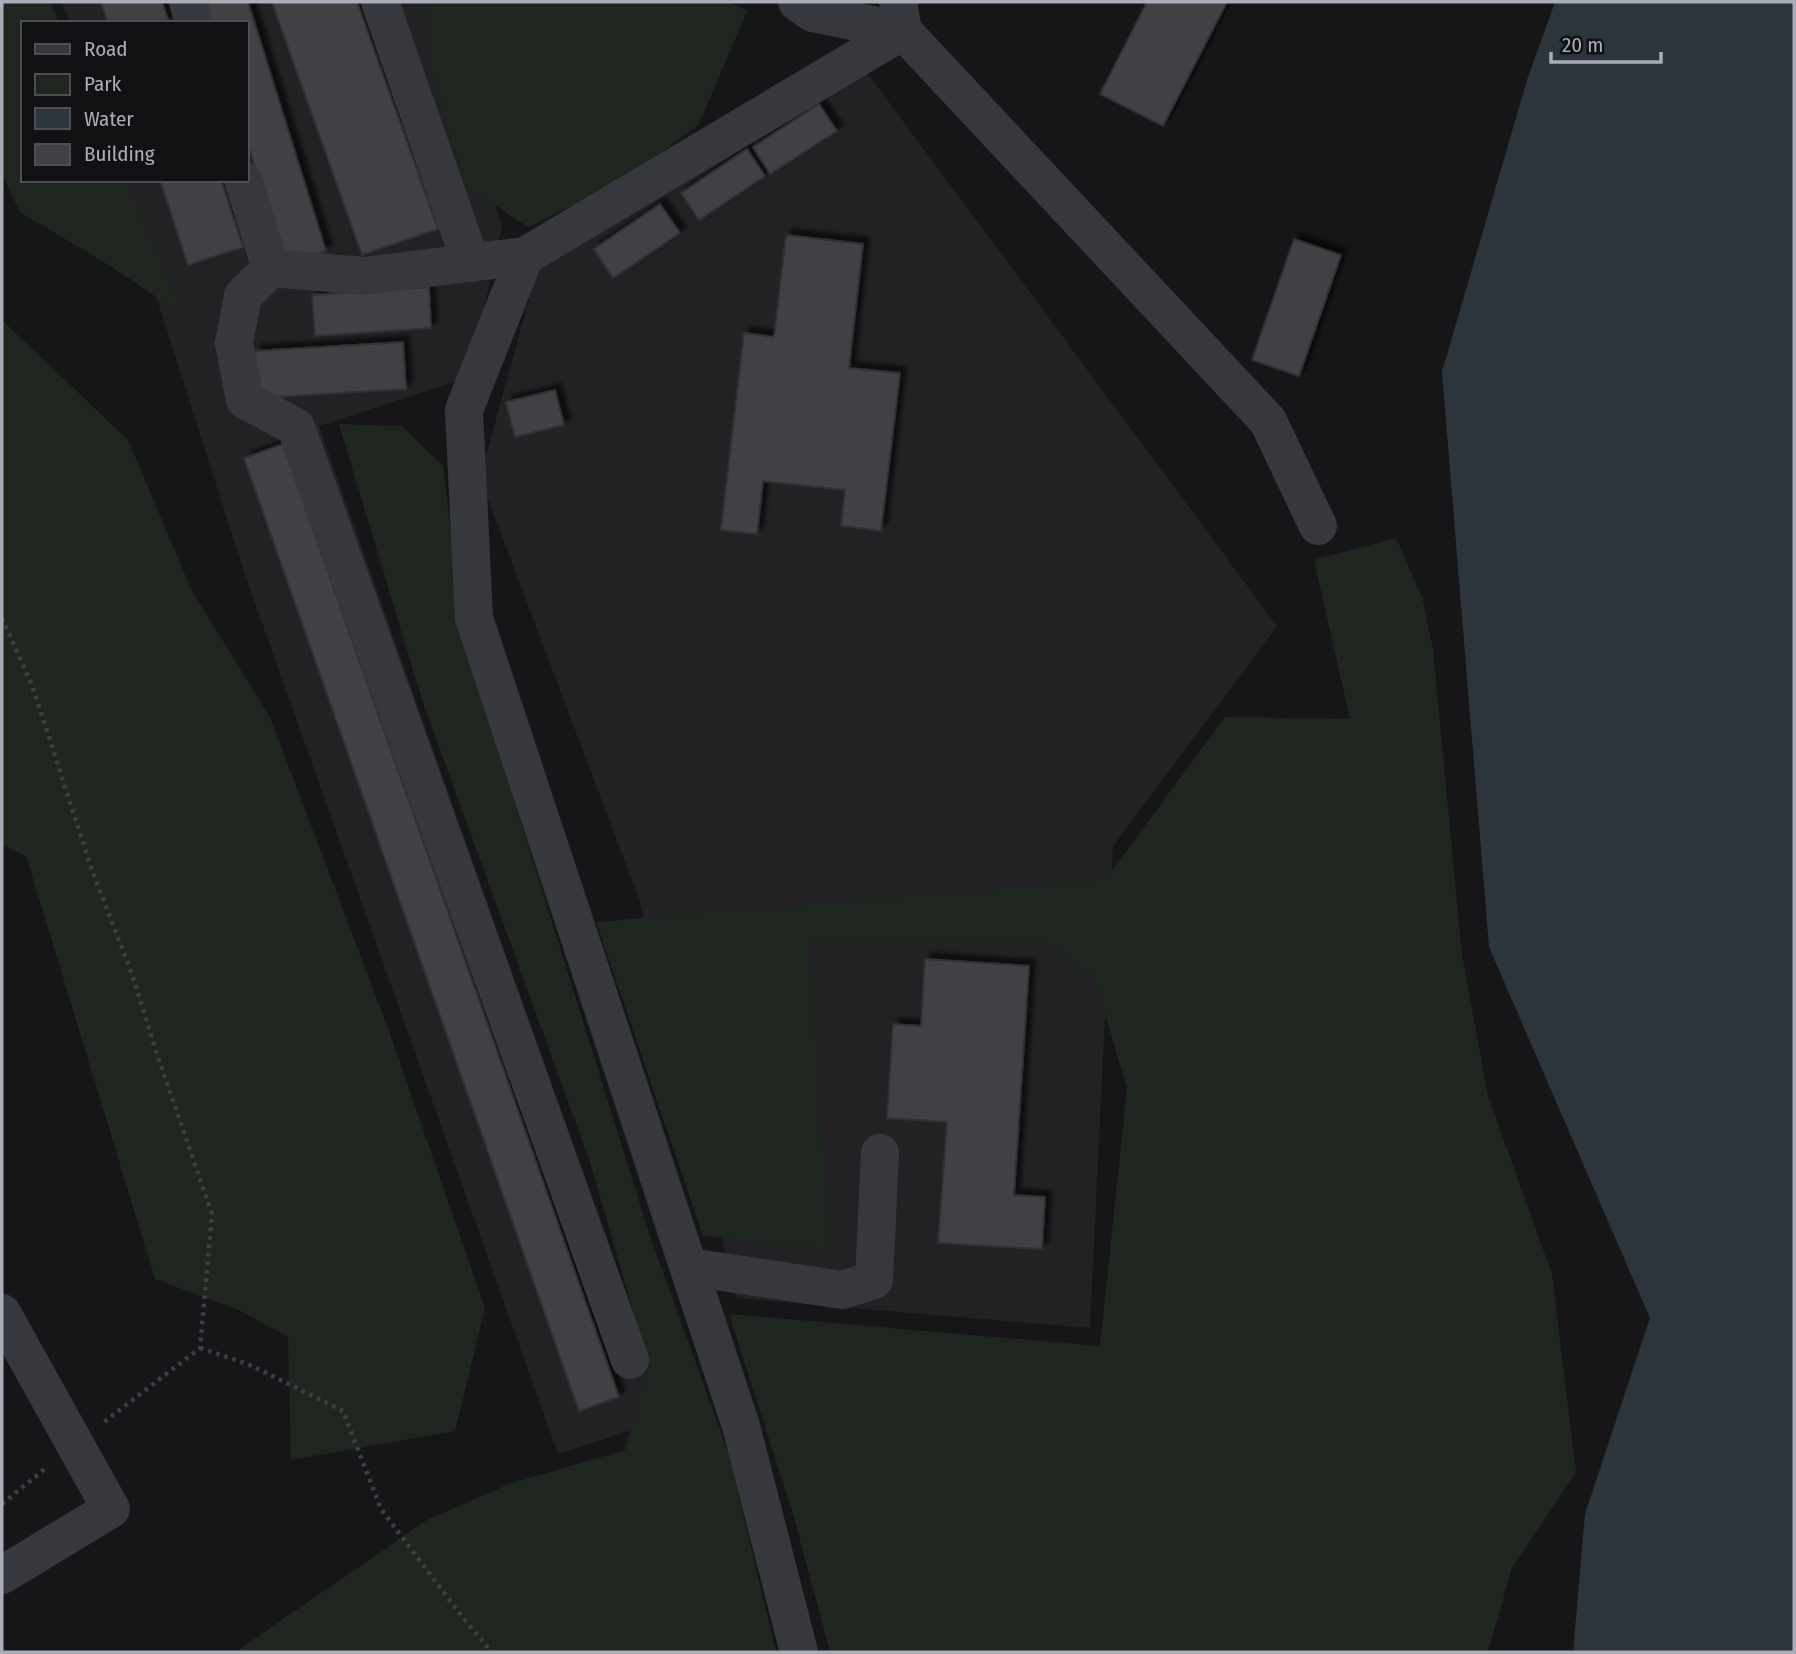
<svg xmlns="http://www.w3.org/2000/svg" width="1796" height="1654" viewBox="0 0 1796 1654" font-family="'Fira Sans Condensed',sans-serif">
<defs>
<filter id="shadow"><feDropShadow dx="6" dy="-6" stdDeviation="2" flood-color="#0009"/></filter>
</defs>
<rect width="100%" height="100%" fill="#161618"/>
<g fill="#222225">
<polygon points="62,2 429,2 502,226 469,377 319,426 669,1418 558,1454 245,575 119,180 247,180 247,23 69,23"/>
<polygon points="865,70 1277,626 1113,846 1090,1328 736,1298 639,899 480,478 537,270"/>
</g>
<g fill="#1e261f">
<polygon points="2,2 51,2 59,23 23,23 23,180 125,180 183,315 112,267 20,212 2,174"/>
<polygon points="427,2 730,2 747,11 699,124 625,180 528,227 466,186 432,67"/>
<polygon points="2,320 128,440 192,591 270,717 389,1031 485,1308 455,1431 291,1460 288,1337 241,1311 155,1279 26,856 2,845"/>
<polygon points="339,424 402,426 443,466 464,640 650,1236 729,1455 776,1652 235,1652 427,1520 509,1484 625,1450 649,1366 590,1162 422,700"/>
<polygon points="1396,538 1422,597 1433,649 1462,955 1488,1096 1552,1274 1576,1472 1512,1568 1488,1652 830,1652 793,1514 729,1314 1100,1346 1127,1088 1094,978 1052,943 808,942 830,1249 703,1236 596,922 1105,880 1225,717 1350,719 1314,560"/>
</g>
<polygon fill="#2c353c" points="1555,2 1794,2 1794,1652 1573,1652 1585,1514 1650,1318 1489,947 1442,372 1527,80"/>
<g fill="#404145" stroke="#303034" stroke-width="2" filter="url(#shadow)">
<polygon points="101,2 162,2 169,23 108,23"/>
<polygon points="203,2 248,2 326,251 285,263 247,141 247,23 210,23"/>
<polygon points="272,2 357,2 438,229 362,255"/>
<polygon points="1147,2 1227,2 1163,126 1100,94"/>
<polygon points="819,104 837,131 770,174 753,147"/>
<polygon points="747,149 765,176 699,220 681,193"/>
<polygon points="160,180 221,180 243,247 188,265"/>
<polygon points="660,204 680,233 613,278 594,249"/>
<polygon points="786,235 863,244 849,368 900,373 881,531 841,526 845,490 763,481 757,534 721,530 744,333 774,337"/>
<polygon points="1294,239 1341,255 1299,376 1252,360"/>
<polygon points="429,287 431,328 315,336 312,295"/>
<polygon points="403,342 406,389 257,398 255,351"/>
<polygon points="555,390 564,425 515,437 506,402"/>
<polygon points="283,444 619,1397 579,1411 244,458"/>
<polygon points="925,959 1029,966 1014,1195 1045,1197 1042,1249 938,1243 947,1122 887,1118 893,1024 921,1026"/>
</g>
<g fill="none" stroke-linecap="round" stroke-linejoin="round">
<g stroke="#3d3f44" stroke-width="4.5" stroke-dasharray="3.5 5" stroke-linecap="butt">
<polyline points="2,618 32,685 93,873 132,974 156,1051 212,1214 200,1348 104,1422"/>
<polyline points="200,1348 248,1364 343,1411 381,1509 463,1618 492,1652"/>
<polyline points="2,1504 45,1469"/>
</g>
<g stroke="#37383d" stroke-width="38">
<polyline points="188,2 194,23"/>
<polyline points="380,2 471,263"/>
<polyline points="797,2 813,13 903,31 1268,421 1318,526"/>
<polyline points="243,180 271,268 364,276 525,256"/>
<polyline points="271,268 243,296 234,343 245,400 296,427 630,1360"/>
<polyline points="689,1267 842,1290 874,1280 880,1153"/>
<polyline points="2,1313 111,1509 2,1575"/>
<polyline points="799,1652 741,1426 474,618 464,410 525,256 903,31 898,2"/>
</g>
</g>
<rect width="1796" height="1654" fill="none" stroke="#a8adb8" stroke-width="7"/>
<rect x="21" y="21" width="228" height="161" fill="#111113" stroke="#4d4f55" stroke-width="2"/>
<rect x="35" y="44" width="35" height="10" fill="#37383d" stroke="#4d4f55" stroke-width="2"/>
<text x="84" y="56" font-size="21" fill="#a8adb8">Road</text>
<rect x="35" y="74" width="35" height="21" fill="#1e261f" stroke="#4d4f55" stroke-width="2"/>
<text x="84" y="91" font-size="21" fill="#a8adb8">Park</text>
<rect x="35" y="108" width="35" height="21" fill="#2c353c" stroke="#4d4f55" stroke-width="2"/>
<text x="84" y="126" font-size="21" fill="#a8adb8">Water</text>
<rect x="35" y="144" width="35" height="21" fill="#404145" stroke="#4d4f55" stroke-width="2"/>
<text x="84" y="161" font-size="21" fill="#a8adb8">Building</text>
<path d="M1551 52v10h110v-10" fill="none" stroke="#a8adb8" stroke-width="3.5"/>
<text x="1562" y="52" font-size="21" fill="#a8adb8" stroke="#111113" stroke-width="5" paint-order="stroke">20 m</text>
</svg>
